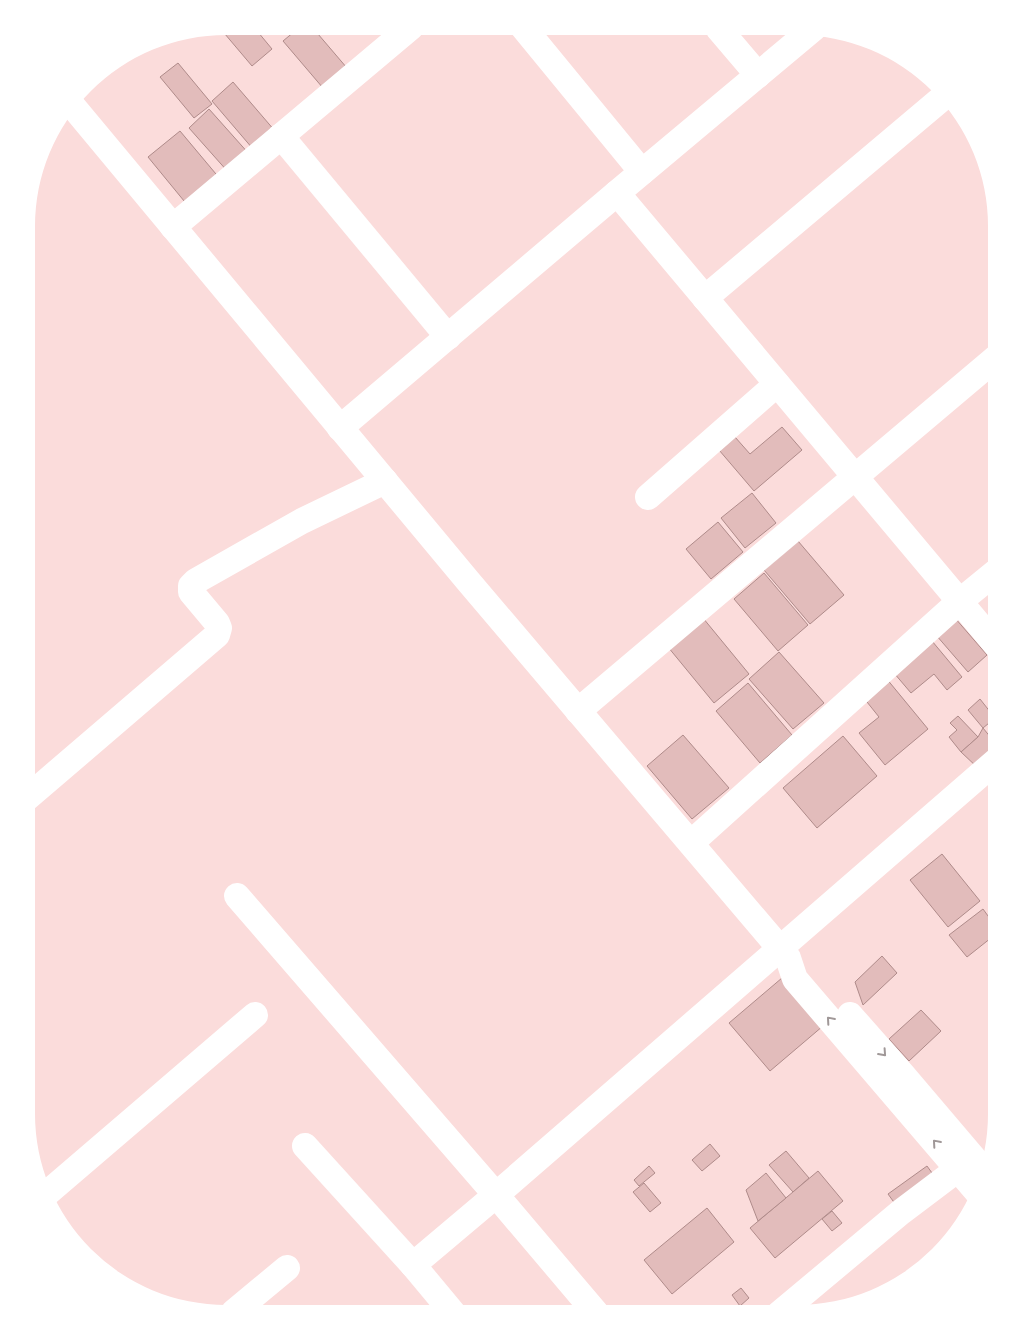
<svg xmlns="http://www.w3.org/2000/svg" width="1023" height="1340" viewBox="0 0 1023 1340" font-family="Mulish,sans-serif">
<rect width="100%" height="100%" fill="#fbdcdb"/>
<g fill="#e2bcbb" stroke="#af8b8a">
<polygon points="226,26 253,26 272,49 252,66 219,27"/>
<polygon points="301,26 312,27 347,68 323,88 283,41"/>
<polygon points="178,63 212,104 194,118 160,77"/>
<polygon points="233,82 275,131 253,149 212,101"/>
<polygon points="209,109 250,155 229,173 189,128"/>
<polygon points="180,131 221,180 189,207 148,157"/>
<polygon points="782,427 802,450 754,491 719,450 735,437 750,454"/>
<polygon points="752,493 776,523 745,548 721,518"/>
<polygon points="718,522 743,552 711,579 686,549"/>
<polygon points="798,541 844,595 810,624 764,570"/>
<polygon points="764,573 808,625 778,651 734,599"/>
<polygon points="703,618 749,674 714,703 668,647"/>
<polygon points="955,618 987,655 968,672 936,635"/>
<polygon points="932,641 962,677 947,690 934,674 911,693 894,673"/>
<polygon points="779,652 824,703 793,729 749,679"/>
<polygon points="886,678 928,729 885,765 859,733 879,717 863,697"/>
<polygon points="748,683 792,735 760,763 716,711"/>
<polygon points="980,699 995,718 983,728 968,710"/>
<polygon points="958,716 978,737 961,752 949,737 957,730 950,723"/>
<polygon points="983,728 996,744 996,751 978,768 961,752 978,737"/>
<polygon points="683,735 729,788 692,819 647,766"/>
<polygon points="843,736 877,776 817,828 783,788"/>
<polygon points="942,854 980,901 948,927 910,880"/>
<polygon points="983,909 996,927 996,934 967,957 949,935"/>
<polygon points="882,956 897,973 863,1005 855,982"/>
<polygon points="789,972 823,1026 770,1071 729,1023"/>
<polygon points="921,1010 941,1031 909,1061 889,1039"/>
<polygon points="710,1144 720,1156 702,1171 692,1160"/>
<polygon points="786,1151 809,1178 793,1192 769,1165"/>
<polygon points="649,1166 655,1173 639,1186 634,1180"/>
<polygon points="927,1166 940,1184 901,1212 888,1194"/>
<polygon points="818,1171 843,1201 775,1258 750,1228"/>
<polygon points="766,1173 786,1198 758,1221 746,1190"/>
<polygon points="644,1183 661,1203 650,1212 633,1192"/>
<polygon points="707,1208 734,1242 672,1294 644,1260"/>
<polygon points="832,1211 842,1223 832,1231 822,1219"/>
<polygon points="741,1288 749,1298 740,1306 732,1295"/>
</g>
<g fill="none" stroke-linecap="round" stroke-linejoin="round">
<g stroke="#fff" stroke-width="26">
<polyline points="523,27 642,172"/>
<polyline points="718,28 758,75"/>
<polyline points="71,104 468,581 788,958 795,979 979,1194"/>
<polyline points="281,136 448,337"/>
<polyline points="617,193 997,646"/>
<polyline points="173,227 411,27"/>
<polyline points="705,298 947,94"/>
<polyline points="340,428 617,193 814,28"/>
<polyline points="648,497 777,384"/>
<polyline points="578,711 997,357"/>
<polyline points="27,798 217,635 219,628 217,623 191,592 191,586 196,581 302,521 385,481"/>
<polyline points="691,843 959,602 997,571"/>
<polyline points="237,896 496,1195 596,1313"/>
<polyline points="850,1015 903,1075 987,1174"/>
<polyline points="305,1146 413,1265 453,1313"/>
<polyline points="45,1195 255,1015"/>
<polyline points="413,1265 496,1195 996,761"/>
<polyline points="234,1312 287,1268"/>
<polyline points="779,1314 901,1212 958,1169"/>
</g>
</g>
<defs><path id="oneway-chevron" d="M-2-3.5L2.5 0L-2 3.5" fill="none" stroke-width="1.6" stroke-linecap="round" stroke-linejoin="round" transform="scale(1.25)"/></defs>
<g stroke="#a09898">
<use href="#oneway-chevron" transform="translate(830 1020) rotate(-131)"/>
<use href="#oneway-chevron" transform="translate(883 1053) rotate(48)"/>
<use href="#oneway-chevron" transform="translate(936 1143) rotate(-131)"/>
</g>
<path d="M0 0H1023V1340H0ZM226 35H797A191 191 0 0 1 988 226V1114A191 191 0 0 1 797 1305H226A191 191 0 0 1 35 1114V226A191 191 0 0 1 226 35Z" fill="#fff" fill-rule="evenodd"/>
</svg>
